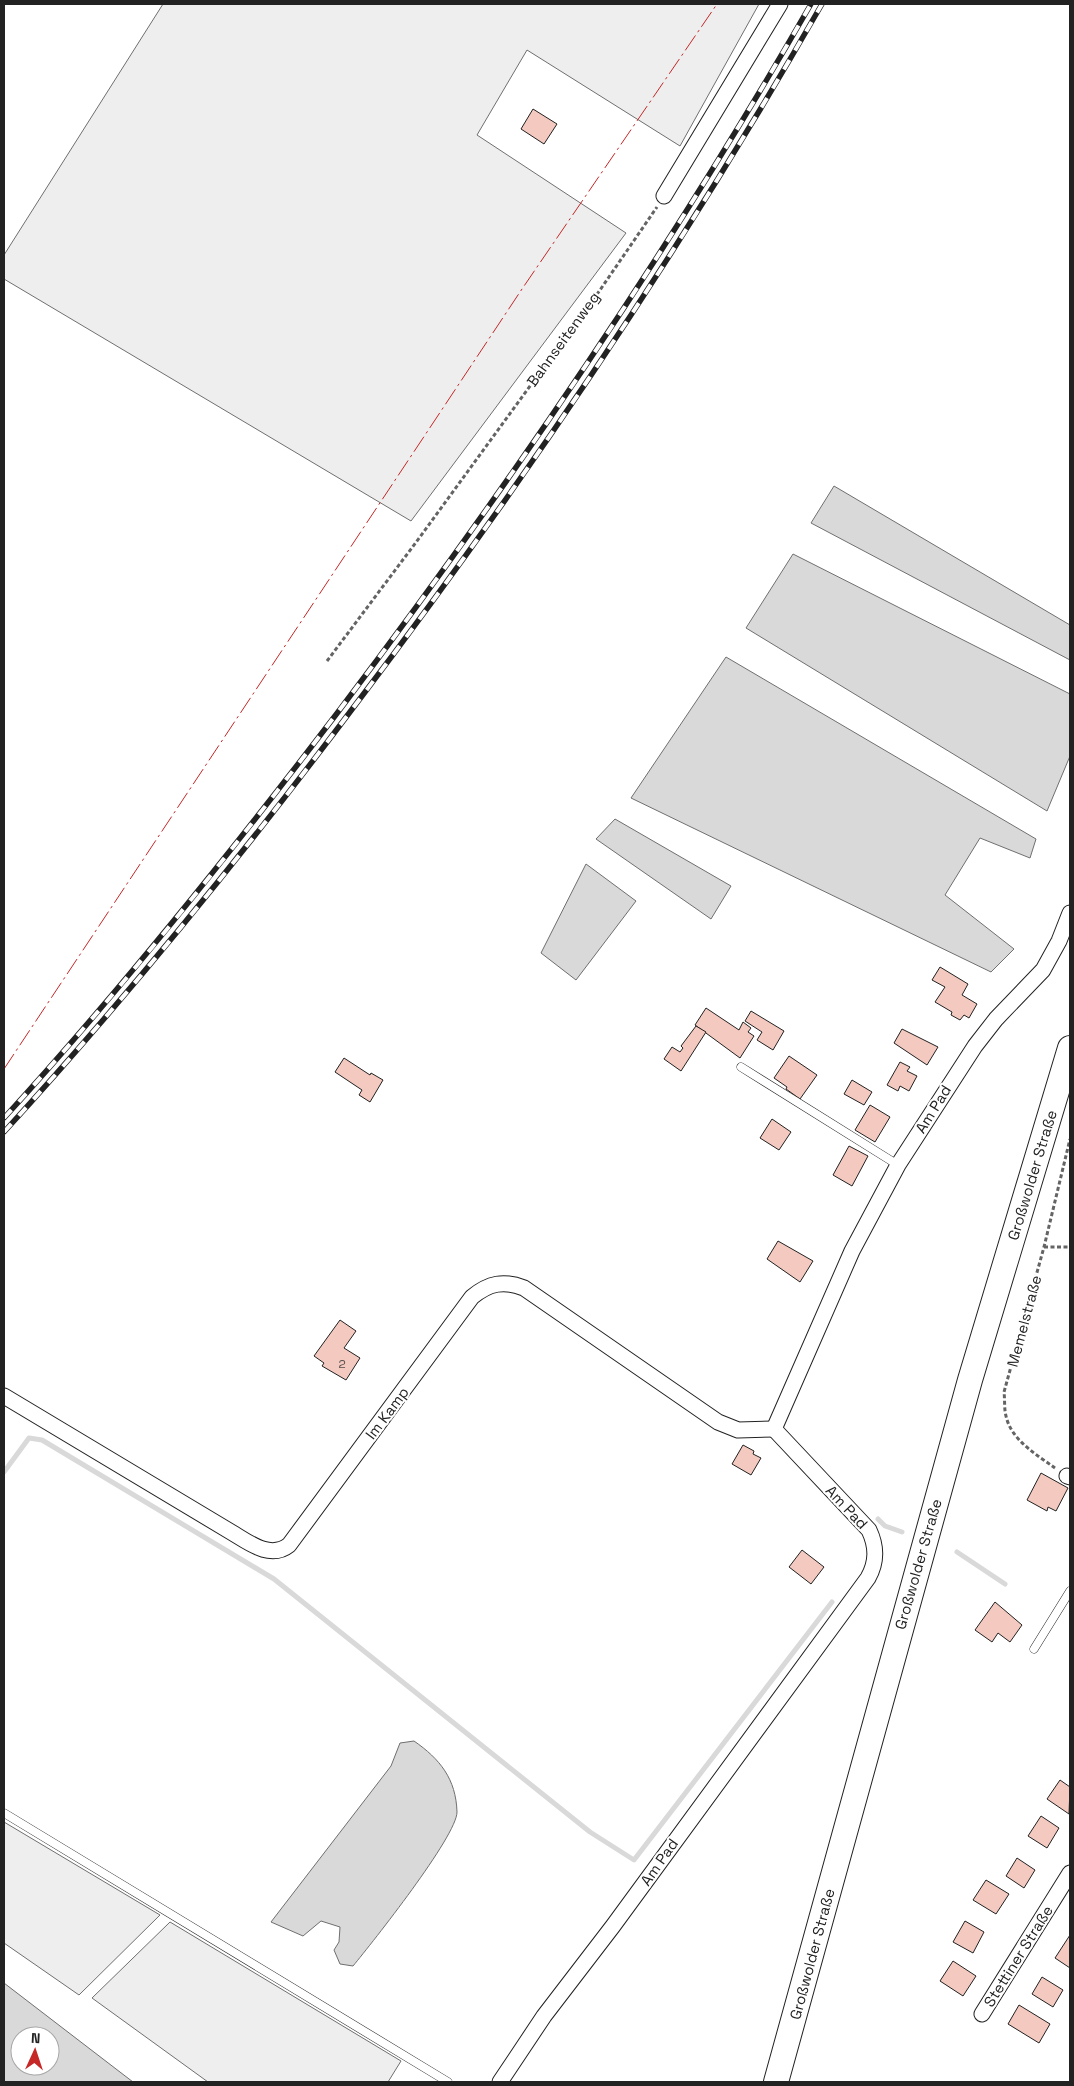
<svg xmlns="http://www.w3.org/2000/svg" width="1074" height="2086" viewBox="0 0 1074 2086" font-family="'Space Grotesk',sans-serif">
<rect width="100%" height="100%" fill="#fff"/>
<g fill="#eee" stroke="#6f6f6f">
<polygon points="163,4 759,4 680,146 527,50 477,135 626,233 411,521 4,279 4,255"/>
<polygon points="4,1822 160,1915 79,1995 4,1943"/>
<polygon points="170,1922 401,2061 388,2082 208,2082 92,1998"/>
</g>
<g fill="#d9d9d9" stroke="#6f6f6f" fill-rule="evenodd">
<polygon points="834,486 1070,625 1070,660 811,523"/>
<polygon points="793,554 1070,694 1070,756 1047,811 746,628"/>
<polygon points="726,657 1036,839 1030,858 980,838 945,895 1014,949 991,972 631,798"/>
<polygon points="615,819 731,886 711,919 596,839"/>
<polygon points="586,864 636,901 576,980 541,953"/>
<path d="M414,1741C440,1759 456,1779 457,1812C457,1836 372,1943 353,1966L340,1964L334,1950L339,1942L340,1927L321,1921L303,1936L271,1922L391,1766L400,1743Z"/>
<path d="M4,1983L133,2082H4ZM20,2036H50V2066H20Z"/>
</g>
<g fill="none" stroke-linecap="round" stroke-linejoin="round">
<g stroke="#d9d9d9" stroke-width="5">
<polyline points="4,1472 29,1438 42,1440 274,1579 590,1832 634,1860 832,1602"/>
<polyline points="878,1519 885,1526 902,1532"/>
<polyline points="957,1552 1005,1584"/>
</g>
</g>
<g fill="#f3c9c0" stroke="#222">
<polygon points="533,109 557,124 544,144 521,129"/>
<polygon points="940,967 968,984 962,995 977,1004 969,1018 964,1015 960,1020 951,1015 952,1012 935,1002 945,987 932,980"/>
<polygon points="706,1008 739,1030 743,1022 751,1028 748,1032 754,1036 740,1058 695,1025"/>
<polygon points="751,1011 784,1031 773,1050 757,1040 762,1032 745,1021"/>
<polygon points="696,1026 706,1032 681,1071 664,1059 672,1047 680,1052 683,1048 681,1046"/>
<polygon points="902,1029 938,1047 927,1065 894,1043"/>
<polygon points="789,1056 817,1075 800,1099 786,1089 787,1087 774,1078"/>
<polygon points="344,1058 370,1075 371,1073 383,1080 370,1102 359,1095 362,1090 335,1072"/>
<polygon points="900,1062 910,1067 907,1071 917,1076 909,1091 900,1086 898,1091 887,1085"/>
<polygon points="852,1080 872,1092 864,1105 844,1094"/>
<polygon points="870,1105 890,1117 875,1142 855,1130"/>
<polygon points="772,1119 791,1132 779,1150 760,1138"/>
<polygon points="849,1146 868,1156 852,1186 833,1175"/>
<polygon points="778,1241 813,1261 800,1282 767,1259"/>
<polygon points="340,1320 356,1331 344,1348 360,1358 346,1380 322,1366 324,1363 314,1356"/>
<polygon points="743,1445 754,1451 753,1454 761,1458 751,1475 732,1464"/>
<polygon points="1041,1473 1068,1488 1056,1511 1048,1507 1047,1511 1027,1500"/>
<polygon points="802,1550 824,1567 811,1584 789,1567"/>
<polygon points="995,1602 1022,1625 1010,1642 998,1633 992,1642 975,1630"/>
<polygon points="1060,1780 1070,1787 1069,1814 1047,1799"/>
<polygon points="1041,1816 1059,1828 1047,1848 1028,1836"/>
<polygon points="1017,1858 1035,1870 1024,1888 1006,1876"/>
<polygon points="986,1880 1009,1894 996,1914 973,1900"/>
<polygon points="965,1921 984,1932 973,1953 953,1942"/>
<polygon points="1070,1935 1070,1968 1055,1958"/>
<polygon points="953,1961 976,1976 963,1996 940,1981"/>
<polygon points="1042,1977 1063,1990 1053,2007 1032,1994"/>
<polygon points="1019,2005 1050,2024 1039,2043 1008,2024"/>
</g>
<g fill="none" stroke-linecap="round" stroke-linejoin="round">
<g stroke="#222" stroke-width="9">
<g id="service">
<polyline points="741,1067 898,1165"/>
<polyline points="1034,1649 1070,1591"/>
<polyline points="4,1813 448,2082"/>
</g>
</g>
<g stroke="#222" stroke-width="17">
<g id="minor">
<polyline points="664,196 780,4"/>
<path d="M4,1396L231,1532C248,1542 270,1560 289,1545L472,1297C489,1283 504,1280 524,1288L718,1422L738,1430L774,1429"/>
<polyline points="774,1429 852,1251 898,1165 975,1046 996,1019 1043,970 1059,941 1070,913"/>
<polyline points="1067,1476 1070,1477"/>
<polyline points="982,2014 1070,1873"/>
<path d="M500,2082L544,2016L613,1926L868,1578C877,1562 877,1547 869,1530L774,1429"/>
</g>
</g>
<g stroke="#222" stroke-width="26">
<polyline id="primary" points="776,2082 970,1380 1070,1048"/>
</g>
<g stroke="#646464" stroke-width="3" stroke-dasharray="4 2.5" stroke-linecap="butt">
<polyline points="327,661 420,537 600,290 657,207"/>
<polyline points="1044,1247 1070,1247"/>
<path d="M1055,1468C1037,1455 1011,1440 1006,1416C1004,1409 1005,1400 1004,1392L1044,1247L1070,1139"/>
</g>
<use href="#service" stroke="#fff" stroke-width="8"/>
<use href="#minor" stroke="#fff" stroke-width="15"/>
<use href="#primary" stroke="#fff" stroke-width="24"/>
<g stroke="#222" stroke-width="5.5">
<g id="rail">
<path d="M4,1118C122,989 232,851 338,712C509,486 670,250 811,4"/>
<path d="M4,1132C128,996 245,852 356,704C525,481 683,247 822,4"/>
</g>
</g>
<use href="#rail" stroke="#fff" stroke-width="4" stroke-dasharray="11" stroke-linecap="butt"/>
<polyline stroke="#c62828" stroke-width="1" stroke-dasharray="18 4 2.5 4" stroke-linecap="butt" points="4,1069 522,289 717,4"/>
</g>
<g text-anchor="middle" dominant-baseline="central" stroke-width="4" stroke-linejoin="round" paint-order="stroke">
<g font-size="12" fill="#564c4a">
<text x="342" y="1364">2</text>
</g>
<g font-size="15" fill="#222" stroke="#fff">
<text transform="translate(563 339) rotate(-54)">Bahnseitenweg</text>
<text transform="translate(933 1109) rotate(-58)">Am Pad</text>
<text transform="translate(1032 1175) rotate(-73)">Großwolder Straße</text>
<text transform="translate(1024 1321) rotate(-75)">Memelstraße</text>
<text transform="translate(387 1413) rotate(-53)">Im Kamp</text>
<text transform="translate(847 1507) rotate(47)">Am Pad</text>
<text transform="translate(918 1564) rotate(-74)">Großwolder Straße</text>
<text transform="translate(659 1862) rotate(-55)">Am Pad</text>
<text transform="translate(812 1954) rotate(-75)">Großwolder Straße</text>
<text transform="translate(1018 1956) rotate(-58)">Stettiner Straße</text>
</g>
</g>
<rect width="1074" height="2086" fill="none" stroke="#222222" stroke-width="10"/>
<g transform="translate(35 2051) rotate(3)"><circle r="24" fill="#ffffff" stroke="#a7a7a7"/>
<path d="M0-4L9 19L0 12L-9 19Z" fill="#c62828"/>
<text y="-8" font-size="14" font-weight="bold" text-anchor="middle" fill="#222222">N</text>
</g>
</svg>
